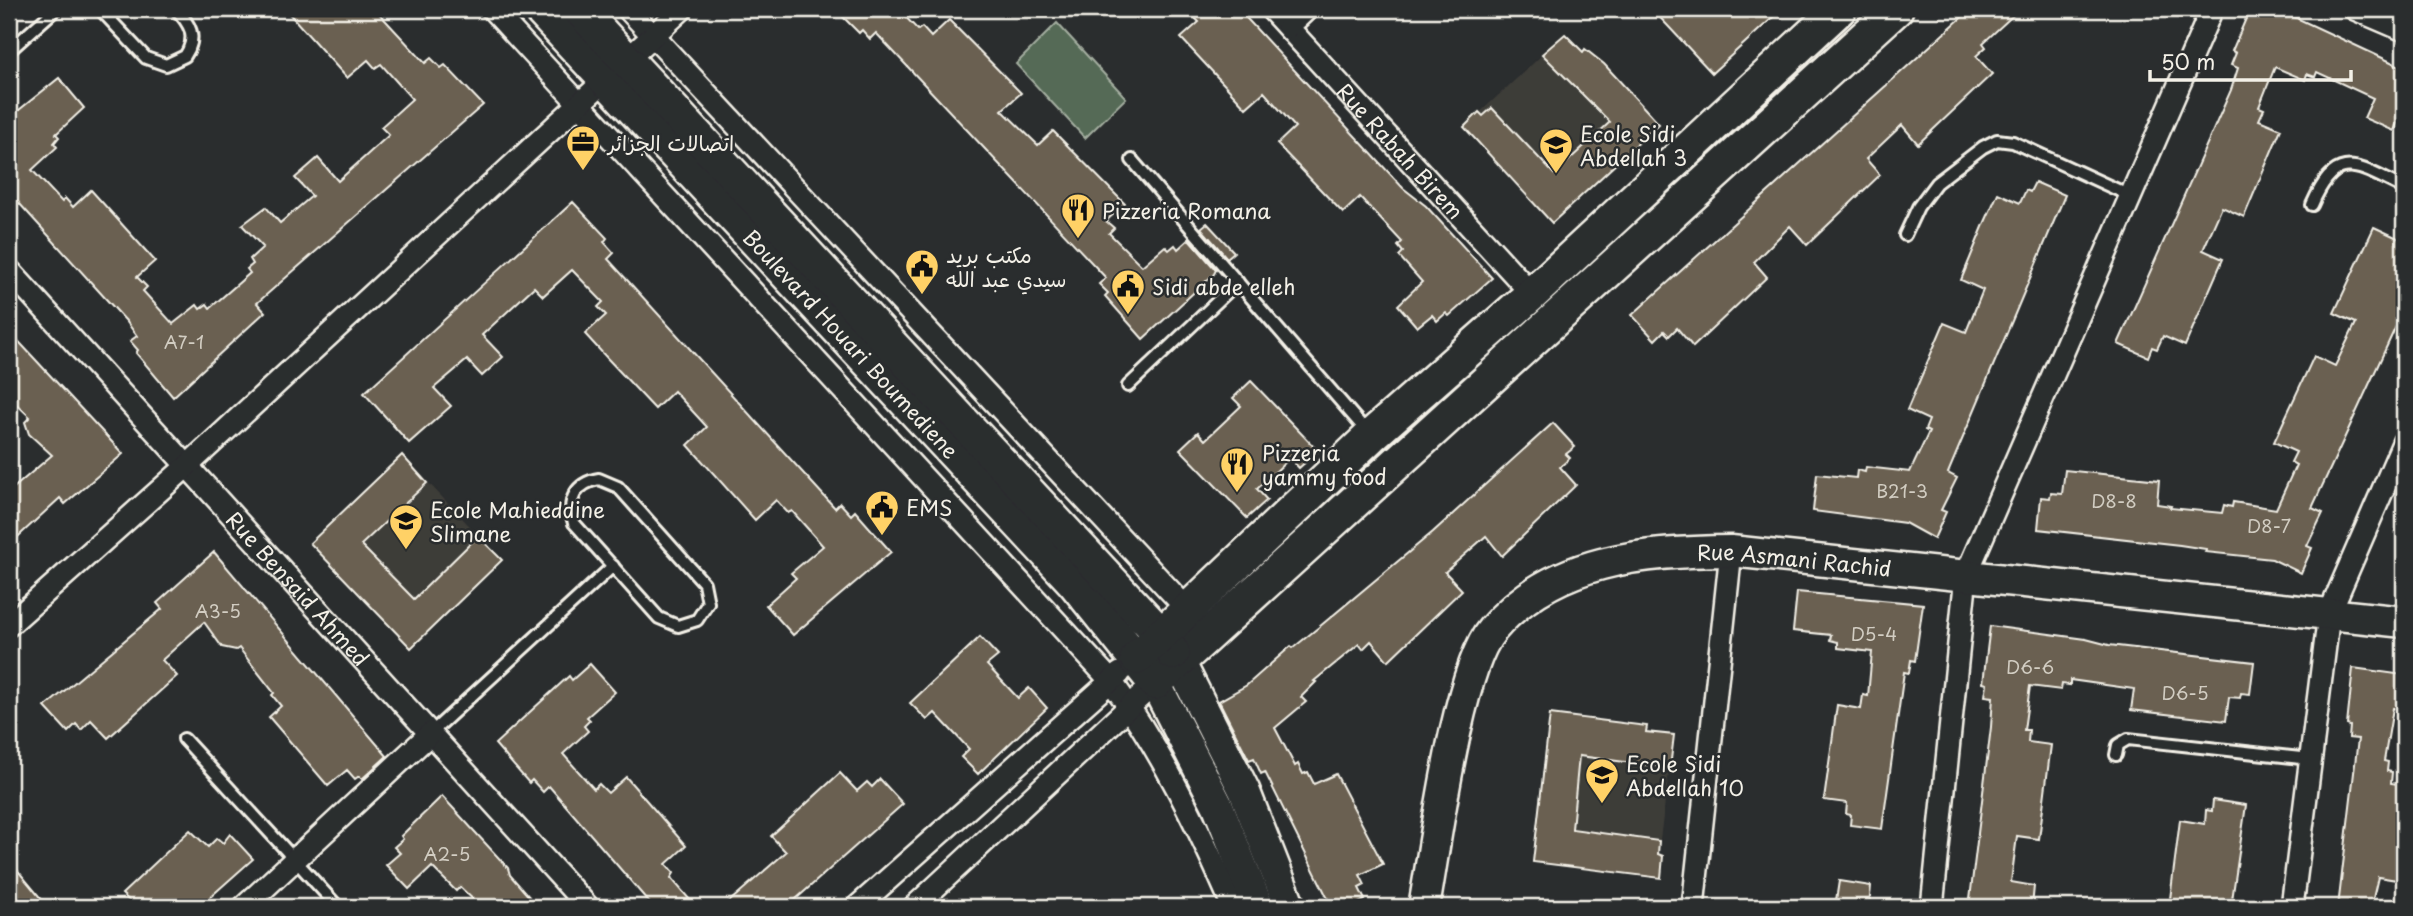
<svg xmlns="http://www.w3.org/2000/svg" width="2413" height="916" viewBox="0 0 2413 916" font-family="'Playpen Sans','Playpen Sans Arabic',sans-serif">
<rect width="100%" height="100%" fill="#2a2d2e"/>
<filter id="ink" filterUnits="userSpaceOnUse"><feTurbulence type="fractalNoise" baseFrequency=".0143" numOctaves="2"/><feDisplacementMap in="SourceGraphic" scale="14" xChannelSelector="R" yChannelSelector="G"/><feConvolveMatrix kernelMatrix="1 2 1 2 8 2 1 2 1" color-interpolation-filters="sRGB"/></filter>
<g filter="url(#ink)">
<g fill="#3d3c38">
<polygon points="1565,34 1582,52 1585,49 1604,64 1659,124 1552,223 1464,127"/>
<polygon points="402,455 502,560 411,648 310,543"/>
<polygon points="1550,714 1647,726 1647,732 1674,735 1658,854 1663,856 1661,878 1533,862"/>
</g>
<polygon fill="#556b57" stroke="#a4aea0" stroke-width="2" points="1057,23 1126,98 1085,138 1016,64"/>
<g fill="#6a6051" stroke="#f4f1e8" stroke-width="2">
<polygon points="285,9 375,9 425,63 431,58 441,68 445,65 483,105 257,303 265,312 173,397 136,353 138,350 130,341 137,336 126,321 9,192 9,118 59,78 84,108 56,134 59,137 54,143 57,147 32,170 62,202 65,198 73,207 91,190 155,261 137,277 147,287 143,291 173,324 197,305 200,309 207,304 210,308 250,273 247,269 253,264 250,259 263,247 242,225 266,207 280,223 312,196 295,178 318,158 338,181 389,135 381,127 412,99 381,64 375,68 368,60 347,78"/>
<polygon points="835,9 898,9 918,30 922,27 931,37 949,20 1021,93 1002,110 1038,145 1053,131 1125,204 1106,221 1114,228 1109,233 1142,266 1165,246 1169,250 1175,245 1178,249 1189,239 1216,270 1214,274 1143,339 1105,296 1108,293 1099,284 1106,278 876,33 870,39 862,30 859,33"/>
<polygon points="1186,9 1238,9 1403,188 1426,206 1492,278 1449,316 1446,313 1437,321 1432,315 1417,327 1398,305 1422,282 1399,256 1403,252 1398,246 1402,242 1360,197 1343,213 1277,144 1295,127 1264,92 1246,108 1181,38 1199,22"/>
<polygon points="1652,9 1782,9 1712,73"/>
<polygon points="1971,9 2020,9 1983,43 1986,47 1976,56 1992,74 1918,144 1902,125 1866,159 1880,175 1807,245 1790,226 1754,262 1767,277 1693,347 1677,328 1669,336 1664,331 1655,340 1632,315"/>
<polygon points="2250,9 2277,9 2404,68 2404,107 2394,131 2364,118 2373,98 2317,72 2315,77 2307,74 2305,80 2275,67 2259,107 2264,109 2259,120 2281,129 2244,217 2222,207 2203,250 2223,259 2185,346 2163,336 2157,349 2152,347 2148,357 2118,344 2231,90 2238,68 2231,65 2236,53 2232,51"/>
<polygon points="1565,34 1583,52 1585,49 1604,64 1659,124 1552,223 1464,127 1479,112 1483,116 1492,108 1554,174 1610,122 1542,54"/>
<polygon points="2035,182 2065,195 1948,473 1957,478 1941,510 1946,512 1934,539 1905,523 1813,511 1817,474 1856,478 1857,470 1865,472 1866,467 1910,472 1929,432 1925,430 1929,420 1907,410 1944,323 1966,332 1983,290 1961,280 1985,222 1998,193 2020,203 2026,190 2030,192"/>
<polygon points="573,202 607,238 604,242 614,253 608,259 835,508 840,503 851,515 855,511 891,552 793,635 766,605 796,578 791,573 823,546 792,511 788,513 776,500 755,520 688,445 707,427 674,391 655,409 607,358 585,334 606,315 598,307 603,302 572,270 543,296 534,287 482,335 503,357 482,376 467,360 434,388 451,406 409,443 364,393"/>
<polygon points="1207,223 1234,252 1227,258 1201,228"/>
<polygon points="2374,227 2404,241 2404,309 2312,508 2323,513 2307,546 2312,548 2301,573 2272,559 2205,552 2206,549 2180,545 2038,529 2041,497 2050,498 2051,493 2062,494 2065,470 2159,480 2157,504 2171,506 2170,508 2222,513 2224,505 2232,507 2233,502 2276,509 2296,465 2291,462 2296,452 2274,442 2314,356 2335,366 2356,323 2334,313"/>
<polygon points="9,331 123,454 65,504 60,498 9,545 9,492 52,455 29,434 25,422 30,417 9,397"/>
<polygon points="1251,381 1318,451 1299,468 1290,458 1257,489 1267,500 1247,518 1180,449 1198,432 1205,440 1222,424 1241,406 1233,398"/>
<polygon points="1553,423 1575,447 1566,454 1570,458 1560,467 1576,485 1502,556 1486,536 1445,572 1462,590 1388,661 1371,641 1363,649 1359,644 1314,681 1316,682 1301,697 1306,702 1275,728 1295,766 1298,764 1303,774 1308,772 1314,784 1336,774 1383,864 1360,875 1365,885 1359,888 1365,900 1350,907 1332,907 1265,772 1261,774 1254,758 1249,760 1219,701 1247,685 1291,646 1293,648 1319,627 1433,532"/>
<polygon points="402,455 427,483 361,545 414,599 478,536 502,560 411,648 310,543"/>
<polygon points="214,552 387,756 362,779 359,776 355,779 347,770 328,786 269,717 281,706 272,695 274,693 239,648 236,650 222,647 204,622 162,660 177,676 108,738 91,720 81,730 76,724 68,732 45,707 162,609 157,603"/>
<polygon points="1797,592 1923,604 1915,661 1911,660 1909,673 1904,672 1882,829 1850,825 1851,815 1846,814 1847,803 1824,800 1837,705 1861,709 1863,695 1868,696 1872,652 1838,648 1838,642 1830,640 1831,635 1793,631"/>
<polygon points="1990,626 2086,639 2109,645 2254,662 2250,694 2241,693 2240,698 2229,697 2226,721 2131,710 2134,689 2070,680 2070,685 2062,684 2061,690 2030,686 2024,730 2029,730 2028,742 2051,745 2039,839 2017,836 2011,882 2034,886 2032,907 1969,907 1991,727 1993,697 1985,696 1987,684 1983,683"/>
<polygon points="980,637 998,656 987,665 1018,698 1029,688 1047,708 978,774 961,757 969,749 935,713 927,720 910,703"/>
<polygon points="590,664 615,692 587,717 590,720 584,726 588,731 563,754 594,789 599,784 608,793 626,777 686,846 666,864 674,873 671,878 696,907 653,907 549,786 543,792 532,780 529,783 495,744 569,676 572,680"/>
<polygon points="2353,668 2404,675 2404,710 2393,708 2384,761 2388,762 2387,771 2392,772 2391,783 2404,785 2403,881 2378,877 2371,907 2338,907 2358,739 2349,738 2350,726 2347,725"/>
<polygon points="1550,714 1647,726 1646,732 1674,735 1670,768 1579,756 1572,829 1659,841 1658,854 1663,856 1661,878 1533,862"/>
<polygon points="840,773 857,791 867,782 872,787 880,779 903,804 787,907 723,907 786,852 771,836"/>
<polygon points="442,796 508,868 510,875 538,907 481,907 460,887 456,891 432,867 409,889 386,865 400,853 394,847 403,839 401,836"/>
<polygon points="2213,800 2246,805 2231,907 2169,907 2180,820 2205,824 2206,810 2212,811"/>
<polygon points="190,830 208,847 217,838 223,843 230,834 253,859 199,907 136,907 122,894"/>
<polygon points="9,860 48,907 9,907"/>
<polygon points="1839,881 1871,886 1869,907 1835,907"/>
</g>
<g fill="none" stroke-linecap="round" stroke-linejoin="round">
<g stroke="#f4f1e8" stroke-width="16">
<g id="lane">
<path d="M100,9L146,58L166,65L185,56C198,37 190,24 176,9"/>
<polyline points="9,51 56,9"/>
<polyline points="1132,160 1368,433"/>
<path d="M2312,205C2337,147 2357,166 2404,188"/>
<polyline points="1905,235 1918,207 1936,183 1983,147 1997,140 2013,142 2131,196"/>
<polyline points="1128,386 1238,282"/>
<path d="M599,479L618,487L704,583L708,603L697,620L678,626L659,618L574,523C566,500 576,483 599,479Z"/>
<polyline points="431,733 613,566"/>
<polyline points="184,739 338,907"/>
<polyline points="2116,755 2118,745 2128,739 2310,759"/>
</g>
</g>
<g stroke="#f4f1e8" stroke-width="26">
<g id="street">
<path d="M492,9L1111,681C1162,751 1199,828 1233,907"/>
<polyline points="628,9 1187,609"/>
<path id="s1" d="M1271,9L1532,294"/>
<polyline points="2355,9 2404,30"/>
<polyline points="1288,27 1307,9"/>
<path id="s2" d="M9,270L588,907"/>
<polyline points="9,625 187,466 682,9"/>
<polyline points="244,907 431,733"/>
<polyline points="857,907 1120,673"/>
<polyline points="914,907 1155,683"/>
<polyline points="1693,907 1731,551"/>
<polyline points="1932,907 1966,575 2212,9"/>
<polyline points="2292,907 2329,614 2404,441"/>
</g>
</g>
<g stroke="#f4f1e8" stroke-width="35">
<g id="secondary">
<polyline points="1179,661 1244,790 1290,907"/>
<polyline points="1155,683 1218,806 1258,907"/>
<path id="s3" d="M1424,907C1435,848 1457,671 1492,630C1553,558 1644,552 1731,551L2404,622"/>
</g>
</g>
<g stroke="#f4f1e8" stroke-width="38">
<g id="primary">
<path id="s4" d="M540,9L1074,582L1155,683L1896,9"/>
<polyline points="579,9 1161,635 1173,653"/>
<polyline points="1137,658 1371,436 1532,294 1839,9"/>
</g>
</g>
<use href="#lane" stroke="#2a2d2e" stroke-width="10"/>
<use href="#street" stroke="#2a2d2e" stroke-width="21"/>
<use href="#secondary" stroke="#2a2d2e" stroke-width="30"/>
<use href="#primary" stroke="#2a2d2e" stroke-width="33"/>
</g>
</g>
<defs>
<g id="office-pin" transform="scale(1.75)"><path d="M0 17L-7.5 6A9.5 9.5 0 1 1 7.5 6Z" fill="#ffd166" stroke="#2a2d2e"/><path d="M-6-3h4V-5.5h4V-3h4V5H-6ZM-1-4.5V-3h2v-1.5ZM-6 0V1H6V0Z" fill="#111"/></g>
<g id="school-pin" transform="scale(1.75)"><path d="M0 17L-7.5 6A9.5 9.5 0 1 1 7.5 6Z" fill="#ffd166" stroke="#2a2d2e"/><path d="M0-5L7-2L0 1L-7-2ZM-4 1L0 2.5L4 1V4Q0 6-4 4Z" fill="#111"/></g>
<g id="restaurant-pin" transform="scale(1.75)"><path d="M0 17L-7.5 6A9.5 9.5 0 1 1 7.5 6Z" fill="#ffd166" stroke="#2a2d2e"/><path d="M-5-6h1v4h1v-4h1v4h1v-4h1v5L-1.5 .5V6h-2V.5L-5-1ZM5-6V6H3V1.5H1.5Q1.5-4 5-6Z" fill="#111"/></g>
<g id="civic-pin" transform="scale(1.75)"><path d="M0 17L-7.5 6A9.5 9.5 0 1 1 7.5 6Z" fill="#ffd166" stroke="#2a2d2e"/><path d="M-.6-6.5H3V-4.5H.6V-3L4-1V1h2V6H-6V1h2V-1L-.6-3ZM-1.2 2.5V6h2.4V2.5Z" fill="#111"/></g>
</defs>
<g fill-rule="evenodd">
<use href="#office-pin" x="583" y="142"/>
<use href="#school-pin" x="1556" y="145"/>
<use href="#restaurant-pin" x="1078" y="210"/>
<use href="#civic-pin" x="922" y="266"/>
<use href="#civic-pin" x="1128" y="286"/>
<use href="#restaurant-pin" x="1237" y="464"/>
<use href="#civic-pin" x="882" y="507"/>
<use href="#school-pin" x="406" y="521"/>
<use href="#school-pin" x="1602" y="775"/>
</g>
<g text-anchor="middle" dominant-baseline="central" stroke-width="5" stroke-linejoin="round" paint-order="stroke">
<g font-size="18" fill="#d2cdc2">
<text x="184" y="341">A7-1</text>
<text x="1902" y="490">B21-3</text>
<text x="2114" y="500">D8-8</text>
<text x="2269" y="525">D8-7</text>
<text x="218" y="610">A3-5</text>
<text x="1874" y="633">D5-4</text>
<text x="2030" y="666">D6-6</text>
<text x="2185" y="692">D6-5</text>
<text x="447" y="853">A2-5</text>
</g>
<g font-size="21" fill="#f4f1e8" stroke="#2a2d2e" text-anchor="start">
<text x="1580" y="133">Ecole Sidi<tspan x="1580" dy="24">Abdellah 3</tspan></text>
<text x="608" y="142">اتصالات الجزائر</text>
<text x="1102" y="210">Pizzeria Romana</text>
<text x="946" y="254">مكتب بريد<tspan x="946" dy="24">سيدي عبد الله</tspan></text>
<text x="1152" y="286">Sidi abde elleh</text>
<text x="1262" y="452">Pizzeria<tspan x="1262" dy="24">yammy food</tspan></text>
<text x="906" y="507">EMS</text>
<text x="430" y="509">Ecole Mahieddine<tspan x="430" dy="24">Slimane</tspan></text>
<text x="1626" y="763">Ecole Sidi<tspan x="1626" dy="24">Abdellah 10</tspan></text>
</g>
<g font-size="21" fill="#f4f1e8" stroke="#2a2d2e">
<text stroke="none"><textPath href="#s1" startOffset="192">Rue Rabah Birem</textPath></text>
<text stroke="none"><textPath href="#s4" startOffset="457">Boulevard Houari Boumediene</textPath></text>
<text stroke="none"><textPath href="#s3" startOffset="611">Rue Asmani Rachid</textPath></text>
<text stroke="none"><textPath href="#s2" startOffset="430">Rue Bensaid Ahmed</textPath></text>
</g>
</g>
<rect width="2413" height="916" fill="none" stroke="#2a2d2e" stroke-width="35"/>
<rect x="18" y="18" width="2378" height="881" fill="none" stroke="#f4f1e8" stroke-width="2.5" filter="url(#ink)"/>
<path d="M2150 70v10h201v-10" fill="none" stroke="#f4f1e8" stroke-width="3.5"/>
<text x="2161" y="70" font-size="21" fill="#f4f1e8" stroke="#2a2d2e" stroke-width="5" paint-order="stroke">50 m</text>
</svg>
